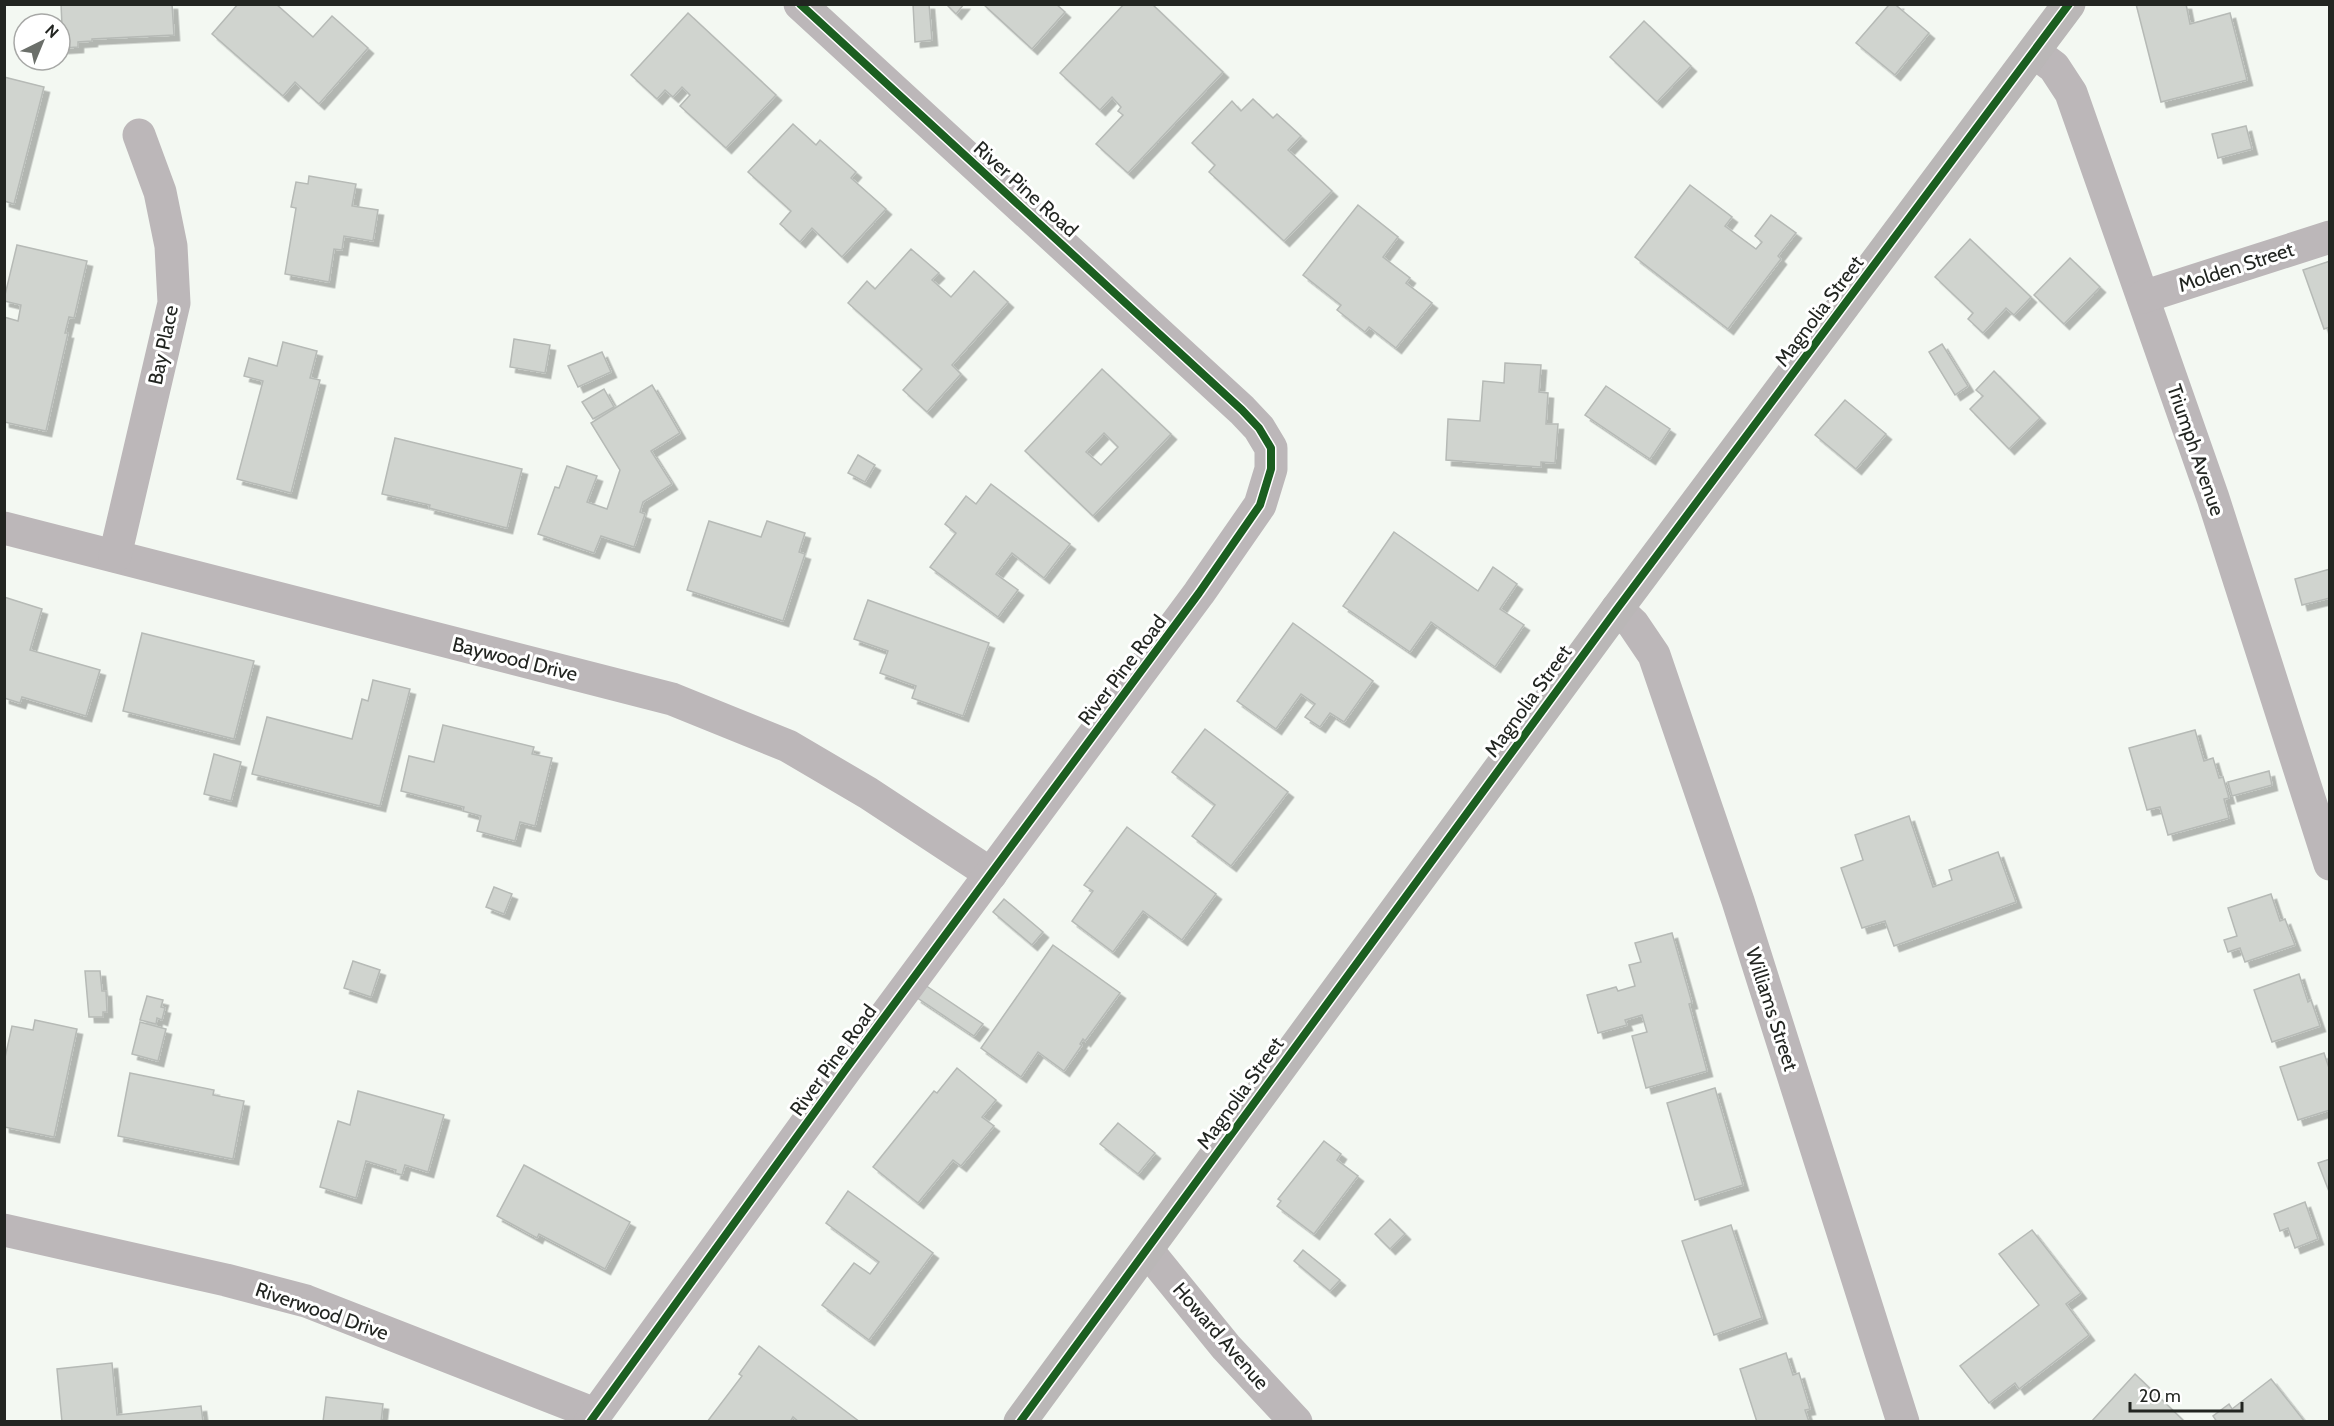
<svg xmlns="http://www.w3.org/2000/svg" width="2334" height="1426" viewBox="0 0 2334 1426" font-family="Cabin,sans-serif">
<defs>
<filter id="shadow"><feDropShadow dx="5.5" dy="5.5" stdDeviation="0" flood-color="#0004"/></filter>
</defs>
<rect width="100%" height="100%" fill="#f3f8f2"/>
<g fill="#d0d4cf" stroke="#b6bab6" stroke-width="1.5" fill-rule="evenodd" filter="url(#shadow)">
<polygon points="61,4 172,4 174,35 92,39 92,41 78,42 78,47 63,48"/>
<polygon points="238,4 276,4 313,37 332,16 368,48 319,104 295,82 283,96 212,34"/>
<polygon points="913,4 929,4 932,40 915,42"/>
<polygon points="946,4 964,4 956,14"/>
<polygon points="983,4 1056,4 1065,12 1032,49"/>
<polygon points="1124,4 1152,4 1223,72 1128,173 1096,144 1123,115 1118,111 1121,107 1112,97 1100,110 1060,73"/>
<polygon points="1886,4 1898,4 1897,6 1929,33 1895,75 1856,43 1888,6"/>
<polygon points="2136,4 2186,4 2190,24 2230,13 2247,80 2161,102"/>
<polygon points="688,13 776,95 726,148 680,106 690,95 682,87 673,97 665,90 657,99 631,75"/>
<polygon points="1644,21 1691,66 1657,102 1610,57"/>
<polygon points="4,77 44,87 14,204 4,201"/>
<polygon points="1253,99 1273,118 1277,114 1301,136 1288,150 1332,191 1284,241 1209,172 1215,165 1192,143 1232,101 1241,111"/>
<polygon points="793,124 816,145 820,140 856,172 851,178 886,209 842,257 812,228 800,242 780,224 791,211 748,172"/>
<polygon points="2246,126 2252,149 2218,158 2212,134"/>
<polygon points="309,176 356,184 352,206 378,210 373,241 344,236 342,250 334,249 329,282 285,274 296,208 291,207 296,182 308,184"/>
<polygon points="1690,185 1732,217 1725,226 1756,249 1762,242 1755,236 1771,215 1796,233 1778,256 1781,259 1728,329 1635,257"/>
<polygon points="1358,205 1398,237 1383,257 1410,278 1406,283 1432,303 1396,348 1369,327 1365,332 1337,310 1341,305 1303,275"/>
<polygon points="1970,239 2031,297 2014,315 2006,308 1983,333 1968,319 1973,313 1935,277"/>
<polygon points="17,245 87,261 74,318 69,317 65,333 68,333 46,431 4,422 4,317 18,321 21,305 4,301 4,299"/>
<polygon points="911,249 939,273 932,280 951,297 974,271 1008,302 952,365 961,374 927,412 903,390 922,369 848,303 867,281 875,289"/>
<polygon points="2070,258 2100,287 2064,324 2034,295"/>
<polygon points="2330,261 2330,327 2324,329 2303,270"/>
<polygon points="514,339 550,345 545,373 510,367"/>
<polygon points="283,342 317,351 310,378 320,380 291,493 237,479 263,381 244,376 249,358 277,366"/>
<polygon points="1942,344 1968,386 1955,395 1929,352"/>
<polygon points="602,352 611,372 578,387 568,366"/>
<polygon points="1505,363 1541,365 1539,392 1548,393 1546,424 1558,424 1555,463 1541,462 1541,467 1446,460 1448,419 1480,421 1483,381 1504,383"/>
<path d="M1102,369L1171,434L1093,516L1025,451ZM1104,433L1118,447L1101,465L1086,452Z"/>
<polygon points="1994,371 2040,418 2009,449 1970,409 1983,396 1976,390"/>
<polygon points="652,385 680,433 651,451 672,484 643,502 640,512 645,514 634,547 601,536 594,553 538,534 555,487 559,488 567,466 597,476 587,502 607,509 620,470 591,423"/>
<polygon points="1606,386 1670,429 1650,459 1585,415"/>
<polygon points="604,389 614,407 593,419 582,402"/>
<polygon points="1845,400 1886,434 1856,469 1815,435"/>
<polygon points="395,438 522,469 507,528 429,508 430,505 382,494"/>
<polygon points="858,455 875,465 865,482 848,473"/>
<polygon points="991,484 1070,544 1044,578 1012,553 996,574 1018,590 998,617 930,567 956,533 945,524 966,496 976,504"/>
<polygon points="709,521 761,537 767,521 805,533 799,552 805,554 783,621 687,590"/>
<polygon points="1394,532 1478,591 1493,567 1517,584 1500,609 1524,625 1495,667 1431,622 1410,652 1343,606"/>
<polygon points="2330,569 2330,598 2302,605 2295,579"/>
<polygon points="4,597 42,609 30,650 100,670 86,716 22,697 20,703 4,698"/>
<polygon points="868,600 989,643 963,716 912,698 916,686 880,673 888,651 854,639"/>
<polygon points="1293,623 1373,681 1344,722 1330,713 1320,727 1305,717 1315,704 1301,694 1276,729 1237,701"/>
<polygon points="142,633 254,661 234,739 123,711"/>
<polygon points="373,680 410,689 380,806 252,774 267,717 352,739 362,699 368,701"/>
<polygon points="443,725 534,747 532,754 552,758 535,826 520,822 515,841 477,831 481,816 463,811 464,807 401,791 409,756 434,762"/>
<polygon points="1205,729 1288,792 1231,866 1192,836 1215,805 1172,772"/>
<polygon points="2195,730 2204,761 2213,758 2219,778 2223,777 2229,798 2224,799 2229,818 2168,835 2160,807 2147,810 2129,748"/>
<polygon points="214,754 241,762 231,801 204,794"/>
<polygon points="2269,771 2272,785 2232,796 2228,782"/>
<polygon points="1909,816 1933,887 1952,880 1949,870 1998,852 2016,902 1894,946 1885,921 1862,928 1841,868 1863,860 1855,835"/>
<polygon points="1127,827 1216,894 1182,940 1143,911 1113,952 1072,921 1093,891 1084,885"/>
<polygon points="494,887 512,894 504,914 486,907"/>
<polygon points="2271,894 2280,921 2285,919 2295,945 2245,962 2240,948 2228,952 2224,940 2237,936 2228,908"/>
<polygon points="1004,899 1043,932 1032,945 993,912"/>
<polygon points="1672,933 1692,1003 1689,1004 1707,1071 1646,1088 1632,1036 1647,1032 1642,1015 1625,1020 1627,1025 1598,1033 1587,995 1616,987 1618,991 1635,986 1629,965 1641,962 1635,943"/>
<polygon points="1053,945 1120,993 1085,1041 1083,1039 1080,1044 1082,1045 1064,1071 1038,1052 1021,1077 981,1048"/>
<polygon points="353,961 380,970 371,997 344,988"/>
<polygon points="85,971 100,971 102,991 106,991 107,1012 103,1012 103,1017 89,1017"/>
<polygon points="2299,974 2308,1002 2311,1000 2320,1026 2272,1042 2254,990"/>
<polygon points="925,985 983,1024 974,1036 916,997"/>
<polygon points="147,996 163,1000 161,1007 165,1008 162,1020 157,1018 156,1024 140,1020"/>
<polygon points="35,1020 77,1029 54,1137 4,1127 4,1062 12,1026 33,1030"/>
<polygon points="140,1022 166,1029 158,1061 132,1054"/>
<polygon points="2324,1053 2330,1071 2330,1110 2298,1120 2280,1067"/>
<polygon points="957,1068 996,1100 982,1117 994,1126 961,1166 953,1160 918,1203 873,1167 934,1091 937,1093"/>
<polygon points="130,1073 214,1090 213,1095 244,1101 233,1159 118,1136"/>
<polygon points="1715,1088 1743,1185 1695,1200 1667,1103"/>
<polygon points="358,1091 444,1115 428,1172 405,1165 402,1175 395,1173 396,1170 366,1161 356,1198 320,1187 338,1121 350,1125"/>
<polygon points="1118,1123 1155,1153 1138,1174 1100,1144"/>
<polygon points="1324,1141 1341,1154 1337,1160 1358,1176 1314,1234 1277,1206 1281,1201 1278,1199"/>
<polygon points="2330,1159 2330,1194 2318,1163"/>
<polygon points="524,1165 630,1222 605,1269 539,1234 537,1238 497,1216"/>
<polygon points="848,1191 933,1253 869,1340 822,1305 854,1263 870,1274 879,1262 826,1223"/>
<polygon points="2305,1202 2318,1239 2295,1248 2288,1228 2280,1231 2274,1214"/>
<polygon points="1390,1219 1405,1234 1390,1249 1375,1234"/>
<polygon points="1731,1225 1762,1318 1714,1335 1682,1241"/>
<polygon points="2032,1230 2081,1293 2066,1304 2089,1335 2019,1389 2015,1383 1989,1403 1960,1366 2039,1305 1999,1254"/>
<polygon points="1303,1250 1340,1280 1330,1291 1294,1261"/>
<polygon points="759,1346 860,1422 799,1422 793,1417 790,1422 707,1422 742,1376 739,1374"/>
<polygon points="1786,1353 1793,1375 1799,1373 1810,1409 1805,1410 1809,1422 1757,1422 1740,1369"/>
<polygon points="112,1363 117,1415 201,1406 203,1422 62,1422 57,1369"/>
<polygon points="2135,1374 2185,1422 2091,1422"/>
<polygon points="2271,1379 2305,1422 2217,1422 2213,1416 2229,1404 2232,1409"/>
<polygon points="326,1397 383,1404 381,1422 323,1422"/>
</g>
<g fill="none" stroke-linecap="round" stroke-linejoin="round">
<g stroke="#bcb7b9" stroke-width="33">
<polyline points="2034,52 2054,67 2071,93 2213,498 2330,864"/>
<polyline points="2143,297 2330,237"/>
<polyline points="4,528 672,699 788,746 868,793 991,874"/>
<polyline points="115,556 174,303 171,246 160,192 139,135"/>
<polyline points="1617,609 1633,624 1654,655 1738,901 1903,1422"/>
<polyline points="4,1230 226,1280 306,1301 595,1414"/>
<polyline points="1147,1250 1226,1347 1296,1422"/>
<polyline points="590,1422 846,1069 1199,593 1260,505 1271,469 1271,448 1259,428 1242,410 800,4"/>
</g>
<polyline stroke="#bab7b7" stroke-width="33" points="1020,1422 1617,609 2069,4"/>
<g stroke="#fff" stroke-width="11">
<g id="cycleway">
<polyline points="590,1422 846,1069 1199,593 1260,505 1271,469 1271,448 1259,428 1242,410 800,4"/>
<polyline points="1020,1422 1617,609 2069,4"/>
</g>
</g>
<use href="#cycleway" stroke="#1b5e20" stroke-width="8"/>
</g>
<g text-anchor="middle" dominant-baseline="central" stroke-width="6" stroke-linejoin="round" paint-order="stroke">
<g font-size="20" fill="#222521" stroke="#fff">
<text transform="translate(1026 189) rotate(42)">River Pine Road</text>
<text transform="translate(2236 267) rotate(-18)">Molden Street</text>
<text transform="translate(1819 311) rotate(-53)">Magnolia Street</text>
<text transform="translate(163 345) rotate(-78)">Bay Place</text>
<text transform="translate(2196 450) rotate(71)">Triumph Avenue</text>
<text transform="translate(515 659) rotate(14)">Baywood Drive</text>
<text transform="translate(1122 670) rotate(-53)">River Pine Road</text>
<text transform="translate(1528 701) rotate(-54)">Magnolia Street</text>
<text transform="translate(1772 1009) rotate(72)">Williams Street</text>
<text transform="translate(833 1060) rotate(-54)">River Pine Road</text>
<text transform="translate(1240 1093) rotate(-54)">Magnolia Street</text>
<text transform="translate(322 1311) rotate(19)">Riverwood Drive</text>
<text transform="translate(1221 1336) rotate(49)">Howard Avenue</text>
</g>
</g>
<rect width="2334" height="1426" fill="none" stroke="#222521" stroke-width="12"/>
<g transform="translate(42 42) rotate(43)"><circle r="28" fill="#ffffff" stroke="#a7a8a6" stroke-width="1.5"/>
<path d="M0-4.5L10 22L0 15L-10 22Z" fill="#6b6f6a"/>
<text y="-9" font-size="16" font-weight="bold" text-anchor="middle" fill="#222521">N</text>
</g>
<path d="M2130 1402v9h112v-9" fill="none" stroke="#222521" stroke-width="3"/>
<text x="2139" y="1402" font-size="18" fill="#222521" stroke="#ffffff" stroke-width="4.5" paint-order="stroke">20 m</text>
</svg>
